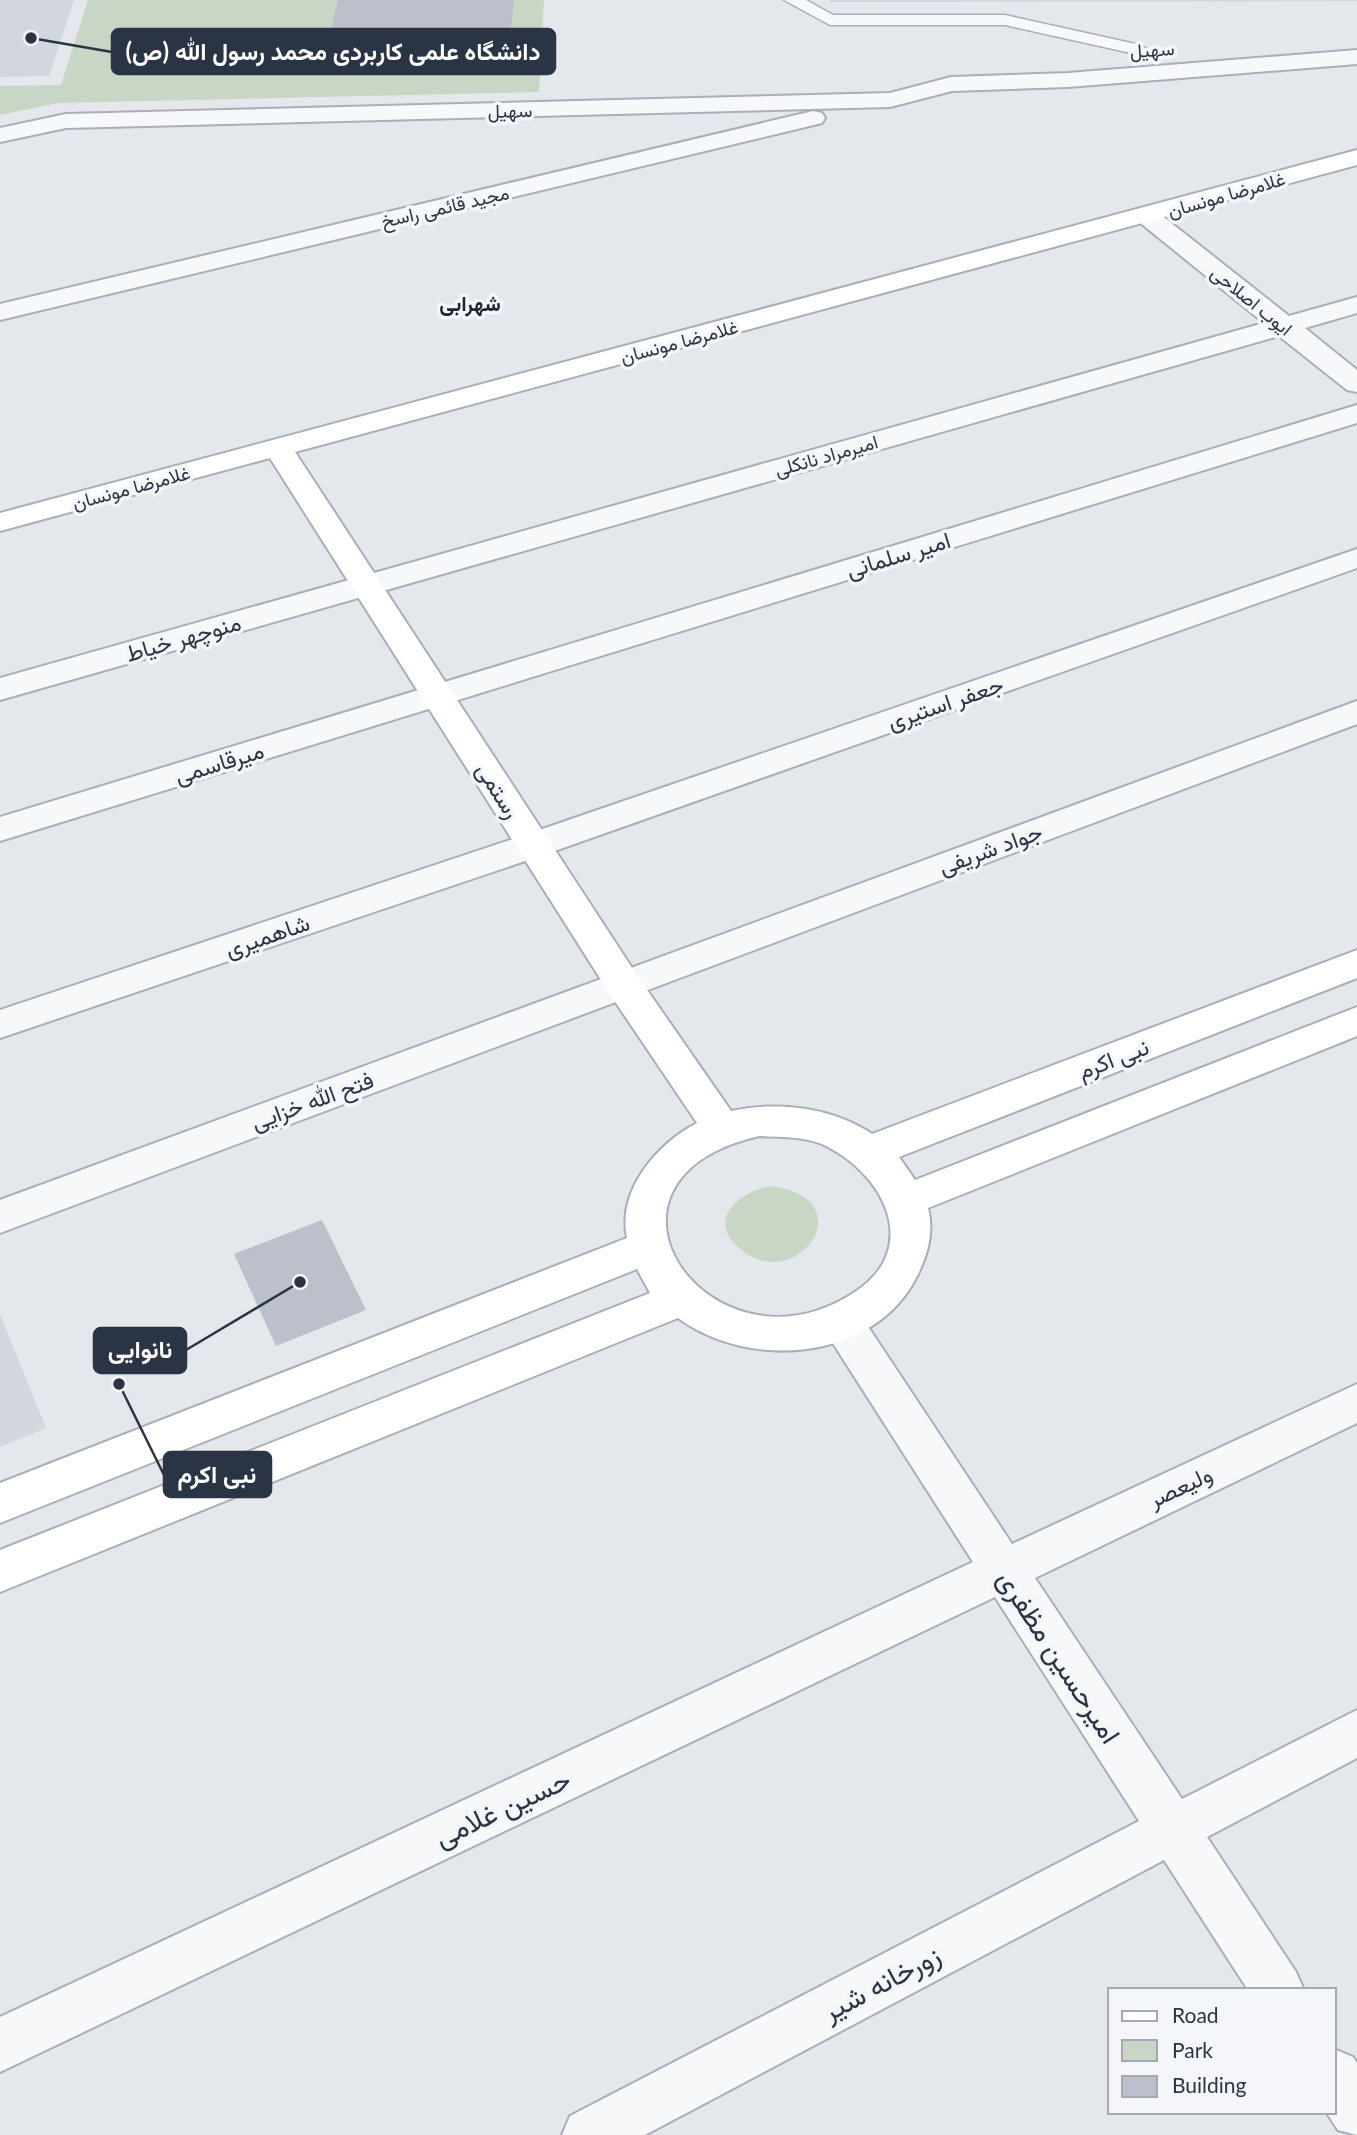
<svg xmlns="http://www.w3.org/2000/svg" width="1357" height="2135" viewBox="0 0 1357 2135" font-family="Lato,Vazirmatn,sans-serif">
<rect width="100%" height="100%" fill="#e4e7ec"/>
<g fill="#d2d6de">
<polygon points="0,0 74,0 49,76 0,77"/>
<polygon points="830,0 1357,0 1357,1 830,2"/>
<polygon points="0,1314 46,1428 0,1447"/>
</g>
<g fill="#c9d6c5">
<polygon points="88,0 544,0 539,92 58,103 0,115 0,86 61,85"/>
<path d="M771,1186C868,1199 794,1299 738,1247C706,1218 741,1191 771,1186Z"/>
</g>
<g fill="#bbc0ca">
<polygon points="338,0 514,0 511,28 331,28"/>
<polygon points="322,1220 366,1310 276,1346 234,1254"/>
</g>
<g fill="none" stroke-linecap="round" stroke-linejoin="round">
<g stroke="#a9aeb7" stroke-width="3">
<polygon id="lane" points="784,0 806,0 833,15 1005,15 1140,45 1149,50 1140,55 1005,25 830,25"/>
</g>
<g stroke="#a9aeb7" stroke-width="4">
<g id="street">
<polygon points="1357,50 1357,64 1068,87 952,91 890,107 66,128 0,142 0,128 66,114 890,93 951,77 1068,73"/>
<polygon points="813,111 822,113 825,118 822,123 0,320 0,304"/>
<polygon points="1147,208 1156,211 1289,316 1357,297 1357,313 1305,328 1357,370 1357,392 1347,390 1279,336 0,700 0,678 1264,323 1138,221 1134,216 1138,211"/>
<polygon points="1357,405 1357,423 0,841 0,817"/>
<polygon points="1357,549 1357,568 546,854 0,1038 0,1010 522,836"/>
<polygon points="1357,701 1357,724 0,1233 0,1200"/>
<polygon points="842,1304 857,1310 1012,1544 1357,1384 1357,1423 1035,1578 1182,1799 1357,1710 1357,1758 1207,1837 1296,1972 1304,1990 1248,1990 1164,1860 645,2135 562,2135 570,2116 1139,1821 995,1597 0,2072 0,2017 973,1562 827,1334 821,1322 827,1310"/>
<polygon points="1334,2049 1353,2057 1357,2063 1357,2135 1338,2130 1326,2112 1334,2112"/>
</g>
</g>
<g stroke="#a9aeb7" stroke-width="4">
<path id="secondary" d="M1357,150V165L295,452L636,974L731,1111C778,1101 832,1107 872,1134L1357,950V978L899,1157L915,1180L1357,1007V1036L928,1208C934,1231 928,1255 917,1276C875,1361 750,1371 678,1318L0,1592V1550L650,1293L637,1269L0,1523V1483L627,1238C617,1190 657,1144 697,1123L610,994L270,458L0,531V513ZM759,1136C779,1137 803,1136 822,1144C883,1172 923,1247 855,1292C712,1387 565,1181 759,1136Z"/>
</g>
<use href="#lane" fill="#f7f8fa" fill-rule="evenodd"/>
<use href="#street" fill="#f7f8fa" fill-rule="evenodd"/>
<use href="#secondary" fill="#fff" fill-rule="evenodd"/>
</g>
<g text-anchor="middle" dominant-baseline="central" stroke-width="7" stroke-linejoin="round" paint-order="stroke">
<g font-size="19" fill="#2b3445" stroke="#f4f6f9">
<text transform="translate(1152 49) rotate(-4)">سهیل</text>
<text transform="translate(510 110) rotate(-1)">سهیل</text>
<text transform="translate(1226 194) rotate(-16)">غلامرضا مونسان</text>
<text transform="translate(445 206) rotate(-13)">مجید قائمی راسخ</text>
<text transform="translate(1252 300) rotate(39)">ایوب اصلاحی</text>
<text transform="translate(679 341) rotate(-15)">غلامرضا مونسان</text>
<text transform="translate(826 455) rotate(-16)">امیرمراد نانکلی</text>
<text transform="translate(131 487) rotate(-15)">غلامرضا مونسان</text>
</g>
<g font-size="21" font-weight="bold" fill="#1d2536" stroke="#f4f6f9">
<text x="470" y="302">شهرابی</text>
</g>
<g font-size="23" fill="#2b3445" stroke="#f4f6f9">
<text transform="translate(898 554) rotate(-17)">امیر سلمانی</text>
<text transform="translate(183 637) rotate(-16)">منوچهر خیاط</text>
<text transform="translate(945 702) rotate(-19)">جعفر استیری</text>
<text transform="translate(219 762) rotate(-17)">میرقاسمی</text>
<text transform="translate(499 790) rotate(58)">رستمی</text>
<text transform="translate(990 848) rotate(-20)">جواد شریفی</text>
<text transform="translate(267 935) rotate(-19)">شاهمیری</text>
<text transform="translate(1113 1058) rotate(-21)">نبی اکرم</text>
<text transform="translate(312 1100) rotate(-20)">فتح الله خزایی</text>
<text transform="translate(1180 1486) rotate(-25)">ولیعصر</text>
</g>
<g font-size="28" fill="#2b3445" stroke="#f4f6f9">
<text transform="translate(1060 1656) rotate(57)">امیرحسین مظفری</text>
<text transform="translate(502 1807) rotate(-25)">حسین غلامی</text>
<text transform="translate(881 1982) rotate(-28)">زورخانه شیر</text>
</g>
</g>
<path fill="none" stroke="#2b3445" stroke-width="2.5" d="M31 38L112 52M300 1282L186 1350M119 1384L164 1475"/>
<g fill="#2b3445" stroke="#f4f6f9" stroke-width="2.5">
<circle cx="31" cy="38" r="7"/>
<circle cx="300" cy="1282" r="7"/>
<circle cx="119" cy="1384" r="7"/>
</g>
<g fill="#2b3445" stroke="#2b3445" stroke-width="2.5">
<rect x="112" y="29" width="443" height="45" rx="7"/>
<rect x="94" y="1328" width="92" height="45" rx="7"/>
<rect x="164" y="1452" width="107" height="45" rx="7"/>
</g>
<g font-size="24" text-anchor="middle" font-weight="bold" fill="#fff">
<text x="333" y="60">دانشگاه علمی کاربردی محمد رسول الله (ص)</text>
<text x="140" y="1358">نانوایی</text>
<text x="217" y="1483">نبی اکرم</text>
</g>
<rect x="1108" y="1988" width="228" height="126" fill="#f4f6f9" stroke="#a4a8b1" stroke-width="2"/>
<rect x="1122" y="2011" width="35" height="10" fill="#ffffff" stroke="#a4a8b1" stroke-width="2"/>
<text x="1172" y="2023" font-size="21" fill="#2b3445">Road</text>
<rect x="1122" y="2040" width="35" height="21" fill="#c9d6c5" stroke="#a4a8b1" stroke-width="2"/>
<text x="1172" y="2058" font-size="21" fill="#2b3445">Park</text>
<rect x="1122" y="2076" width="35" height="21" fill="#bbc0ca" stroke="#a4a8b1" stroke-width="2"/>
<text x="1172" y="2093" font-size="21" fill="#2b3445">Building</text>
</svg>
